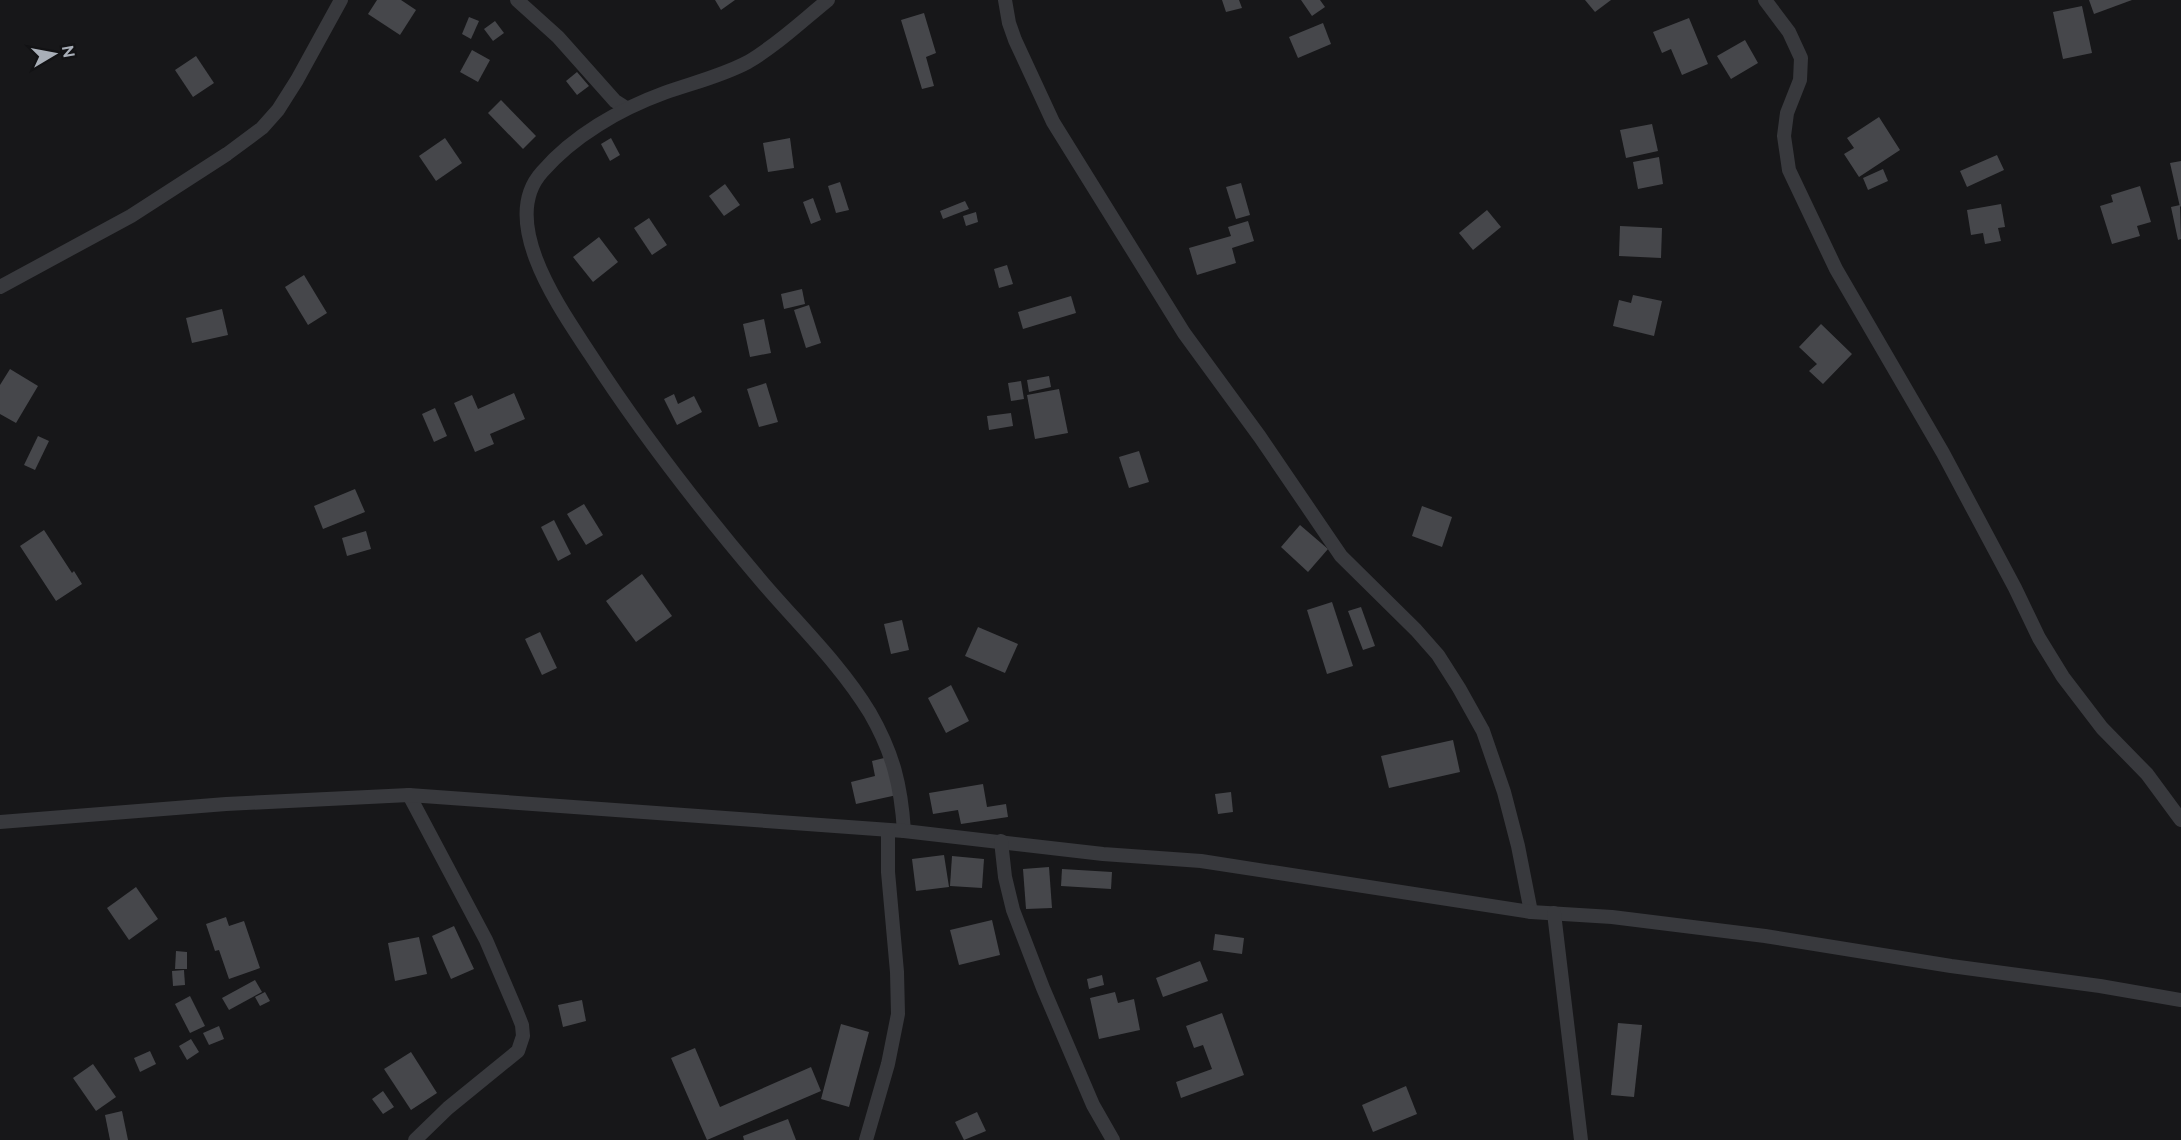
<svg xmlns="http://www.w3.org/2000/svg" width="2181" height="1140" viewBox="0 0 2181 1140" font-family="Raleway,sans-serif">
<rect width="100%" height="100%" fill="#171719"/>
<g fill="#46474b">
<polygon points="377,0 401,0 416,10 400,35 368,14"/>
<polygon points="715,0 735,0 721,10"/>
<polygon points="1222,0 1239,0 1242,8 1226,12"/>
<polygon points="1301,0 1320,0 1325,7 1312,16"/>
<polygon points="1585,0 1611,0 1595,12"/>
<polygon points="2089,0 2132,0 2094,14"/>
<polygon points="2082,6 2092,53 2063,59 2053,12"/>
<polygon points="924,13 936,53 926,57 934,86 922,89 901,20"/>
<polygon points="469,17 479,21 471,39 462,34"/>
<polygon points="1689,18 1708,64 1682,75 1671,49 1662,53 1653,32"/>
<polygon points="495,21 504,33 493,41 484,29"/>
<polygon points="1323,23 1331,44 1298,58 1289,37"/>
<polygon points="1745,40 1758,63 1731,79 1717,56"/>
<polygon points="472,50 490,60 478,82 460,72"/>
<polygon points="196,56 214,83 193,97 175,70"/>
<polygon points="577,72 589,86 577,95 566,81"/>
<polygon points="501,100 536,136 523,149 488,113"/>
<polygon points="1879,117 1900,150 1859,177 1844,154 1854,148 1847,138"/>
<polygon points="1652,124 1658,151 1626,158 1620,130"/>
<polygon points="445,138 462,163 436,181 419,156"/>
<polygon points="611,138 620,155 610,161 601,144"/>
<polygon points="790,138 794,168 768,172 763,143"/>
<polygon points="1997,155 2004,170 1967,187 1960,171"/>
<polygon points="1659,157 1663,184 1638,189 1633,162"/>
<polygon points="2181,161 2181,206 2180,207 2170,163"/>
<polygon points="1883,169 1888,181 1868,190 1863,178"/>
<polygon points="840,182 849,210 836,213 828,186"/>
<polygon points="1241,183 1250,215 1236,219 1226,187"/>
<polygon points="725,184 740,205 724,216 709,196"/>
<polygon points="2140,186 2151,222 2137,226 2140,236 2112,244 2100,206 2113,202 2111,195"/>
<polygon points="813,198 821,220 811,224 803,202"/>
<polygon points="965,201 969,209 943,219 940,211"/>
<polygon points="2001,204 2005,227 1998,228 2001,241 1985,244 1983,233 1971,235 1967,210"/>
<polygon points="2180,205 2181,239 2178,240 2171,207"/>
<polygon points="1487,210 1501,227 1473,250 1459,233"/>
<polygon points="976,212 978,222 966,226 963,216"/>
<polygon points="649,218 667,245 652,255 634,228"/>
<polygon points="1248,221 1254,241 1232,248 1236,263 1197,275 1189,248 1231,236 1228,227"/>
<polygon points="1620,226 1662,228 1661,258 1619,256"/>
<polygon points="599,237 618,262 593,282 573,257"/>
<polygon points="1007,265 1013,284 999,288 994,269"/>
<polygon points="304,275 327,313 308,325 285,287"/>
<polygon points="802,289 805,304 784,309 781,294"/>
<polygon points="1633,295 1662,301 1654,336 1613,326 1619,300 1631,303"/>
<polygon points="1071,296 1076,313 1023,329 1018,312"/>
<polygon points="809,305 821,343 806,348 794,310"/>
<polygon points="222,309 228,335 192,343 186,318"/>
<polygon points="764,319 771,353 750,357 743,324"/>
<polygon points="1821,324 1852,354 1823,384 1809,371 1817,364 1799,347"/>
<polygon points="10,369 38,386 16,423 0,414 0,385"/>
<polygon points="1049,376 1051,387 1029,392 1027,380"/>
<polygon points="1021,381 1024,399 1011,401 1008,383"/>
<polygon points="766,383 778,422 759,427 747,389"/>
<polygon points="1059,389 1068,433 1035,439 1027,395"/>
<polygon points="514,393 525,419 490,434 494,444 475,452 454,403 472,395 478,409"/>
<polygon points="674,394 678,404 694,396 702,412 677,425 664,399"/>
<polygon points="435,408 447,436 434,442 422,414"/>
<polygon points="1011,413 1013,426 989,430 987,416"/>
<polygon points="38,436 49,441 35,470 24,465"/>
<polygon points="1139,451 1149,482 1129,488 1119,457"/>
<polygon points="355,489 365,512 323,529 314,506"/>
<polygon points="584,504 603,535 586,545 567,514"/>
<polygon points="1422,506 1452,517 1442,547 1412,536"/>
<polygon points="554,520 571,554 558,561 541,527"/>
<polygon points="1300,525 1328,549 1308,572 1281,547"/>
<polygon points="44,530 72,573 74,571 82,584 56,601 20,546"/>
<polygon points="366,531 371,549 347,556 342,538"/>
<polygon points="642,574 672,616 636,642 606,601"/>
<polygon points="1332,602 1353,666 1327,674 1307,610"/>
<polygon points="1361,607 1375,646 1363,650 1348,611"/>
<polygon points="902,620 909,650 891,654 884,624"/>
<polygon points="978,627 1018,644 1005,673 965,656"/>
<polygon points="540,632 557,668 542,675 525,639"/>
<polygon points="951,685 969,721 946,733 928,698"/>
<polygon points="1453,740 1460,772 1389,788 1381,756"/>
<polygon points="888,757 897,795 856,804 851,782 875,776 872,761"/>
<polygon points="983,784 987,807 1006,804 1008,817 961,824 958,810 933,814 929,793"/>
<polygon points="1231,792 1233,812 1218,814 1215,794"/>
<polygon points="944,855 949,887 916,891 912,859"/>
<polygon points="952,856 984,859 982,888 950,886"/>
<polygon points="1049,867 1052,908 1026,909 1023,869"/>
<polygon points="1062,869 1112,872 1111,889 1061,886"/>
<polygon points="136,887 158,919 129,940 107,908"/>
<polygon points="226,917 229,926 244,921 260,968 229,979 219,950 215,951 206,924"/>
<polygon points="992,920 1000,955 959,965 950,930"/>
<polygon points="454,926 474,969 451,979 432,936"/>
<polygon points="1215,934 1244,938 1242,954 1213,950"/>
<polygon points="419,937 427,974 395,981 388,943"/>
<polygon points="176,951 187,952 187,969 175,969"/>
<polygon points="1200,961 1208,981 1163,997 1156,978"/>
<polygon points="184,970 185,985 173,986 172,971"/>
<polygon points="1102,975 1104,985 1089,989 1087,979"/>
<polygon points="255,980 262,992 229,1010 222,998"/>
<polygon points="265,992 270,1001 260,1006 255,997"/>
<polygon points="1115,992 1118,1003 1134,999 1140,1030 1099,1039 1090,998"/>
<polygon points="190,996 205,1026 190,1033 175,1004"/>
<polygon points="582,1000 586,1021 563,1027 558,1005"/>
<polygon points="1222,1013 1244,1075 1181,1098 1176,1082 1212,1069 1203,1045 1194,1048 1186,1026"/>
<polygon points="1618,1023 1642,1025 1634,1097 1611,1095"/>
<polygon points="841,1024 869,1032 849,1107 821,1099"/>
<polygon points="219,1026 224,1039 209,1045 203,1033"/>
<polygon points="191,1039 199,1052 187,1060 179,1046"/>
<polygon points="695,1048 720,1107 811,1067 821,1091 707,1140 671,1058"/>
<polygon points="150,1051 156,1064 140,1072 134,1058"/>
<polygon points="411,1052 437,1093 411,1110 384,1069"/>
<polygon points="93,1064 116,1097 96,1111 73,1078"/>
<polygon points="1406,1086 1417,1114 1373,1132 1362,1105"/>
<polygon points="383,1091 394,1107 383,1114 372,1099"/>
<polygon points="122,1111 128,1140 110,1140 105,1115"/>
<polygon points="977,1112 986,1131 964,1140 955,1122"/>
<polygon points="788,1119 796,1140 744,1140 743,1136"/>
</g>
<g fill="none" stroke-linecap="round" stroke-linejoin="round">
<g stroke="#38393d" stroke-width="14">
<polyline points="517,0 558,37 615,101 626,108"/>
<path d="M828,0C802,21 777,45 748,62C722,76 692,83 664,93C620,109 573,136 542,172C497,222 562,311 590,354C643,436 700,509 763,583C799,625 841,665 870,713C893,753 901,785 904,831"/>
<polyline points="1005,0 1009,23 1015,40 1053,122 1184,333 1260,437 1341,556 1416,630 1438,655 1459,688 1483,731 1504,792 1518,846 1531,912"/>
<polyline points="1765,0 1789,32 1801,58 1800,80 1787,113 1784,136 1789,170 1836,269 1943,453 2015,588 2039,638 2063,677 2102,728 2147,774 2181,820"/>
<polyline points="0,287 131,216 227,154 262,128 278,110 297,80 341,0"/>
<polyline points="409,795 486,940 516,1010 522,1025 523,1036 518,1051 448,1108 415,1140"/>
<polyline points="0,822 226,804 409,795 904,831 1103,854 1201,861 1531,912 1612,917 1765,936 1951,966 2100,986 2181,1000"/>
<polyline points="1001,841 1005,877 1013,910 1043,988 1093,1105 1113,1140"/>
<polyline points="1554,913 1581,1140"/>
<polyline points="866,1140 888,1064 898,1014 897,972 888,872 888,830"/>
</g>
</g>
<g transform="translate(54 54) rotate(80)" stroke="#121214" stroke-width="4.5" paint-order="stroke">
<path d="M0-4.5L10 22L0 15L-10 22Z" fill="#a9afb8"/>
<text y="-9" font-size="16" font-weight="bold" text-anchor="middle" fill="#a9afb8">N</text>
</g>
</svg>
